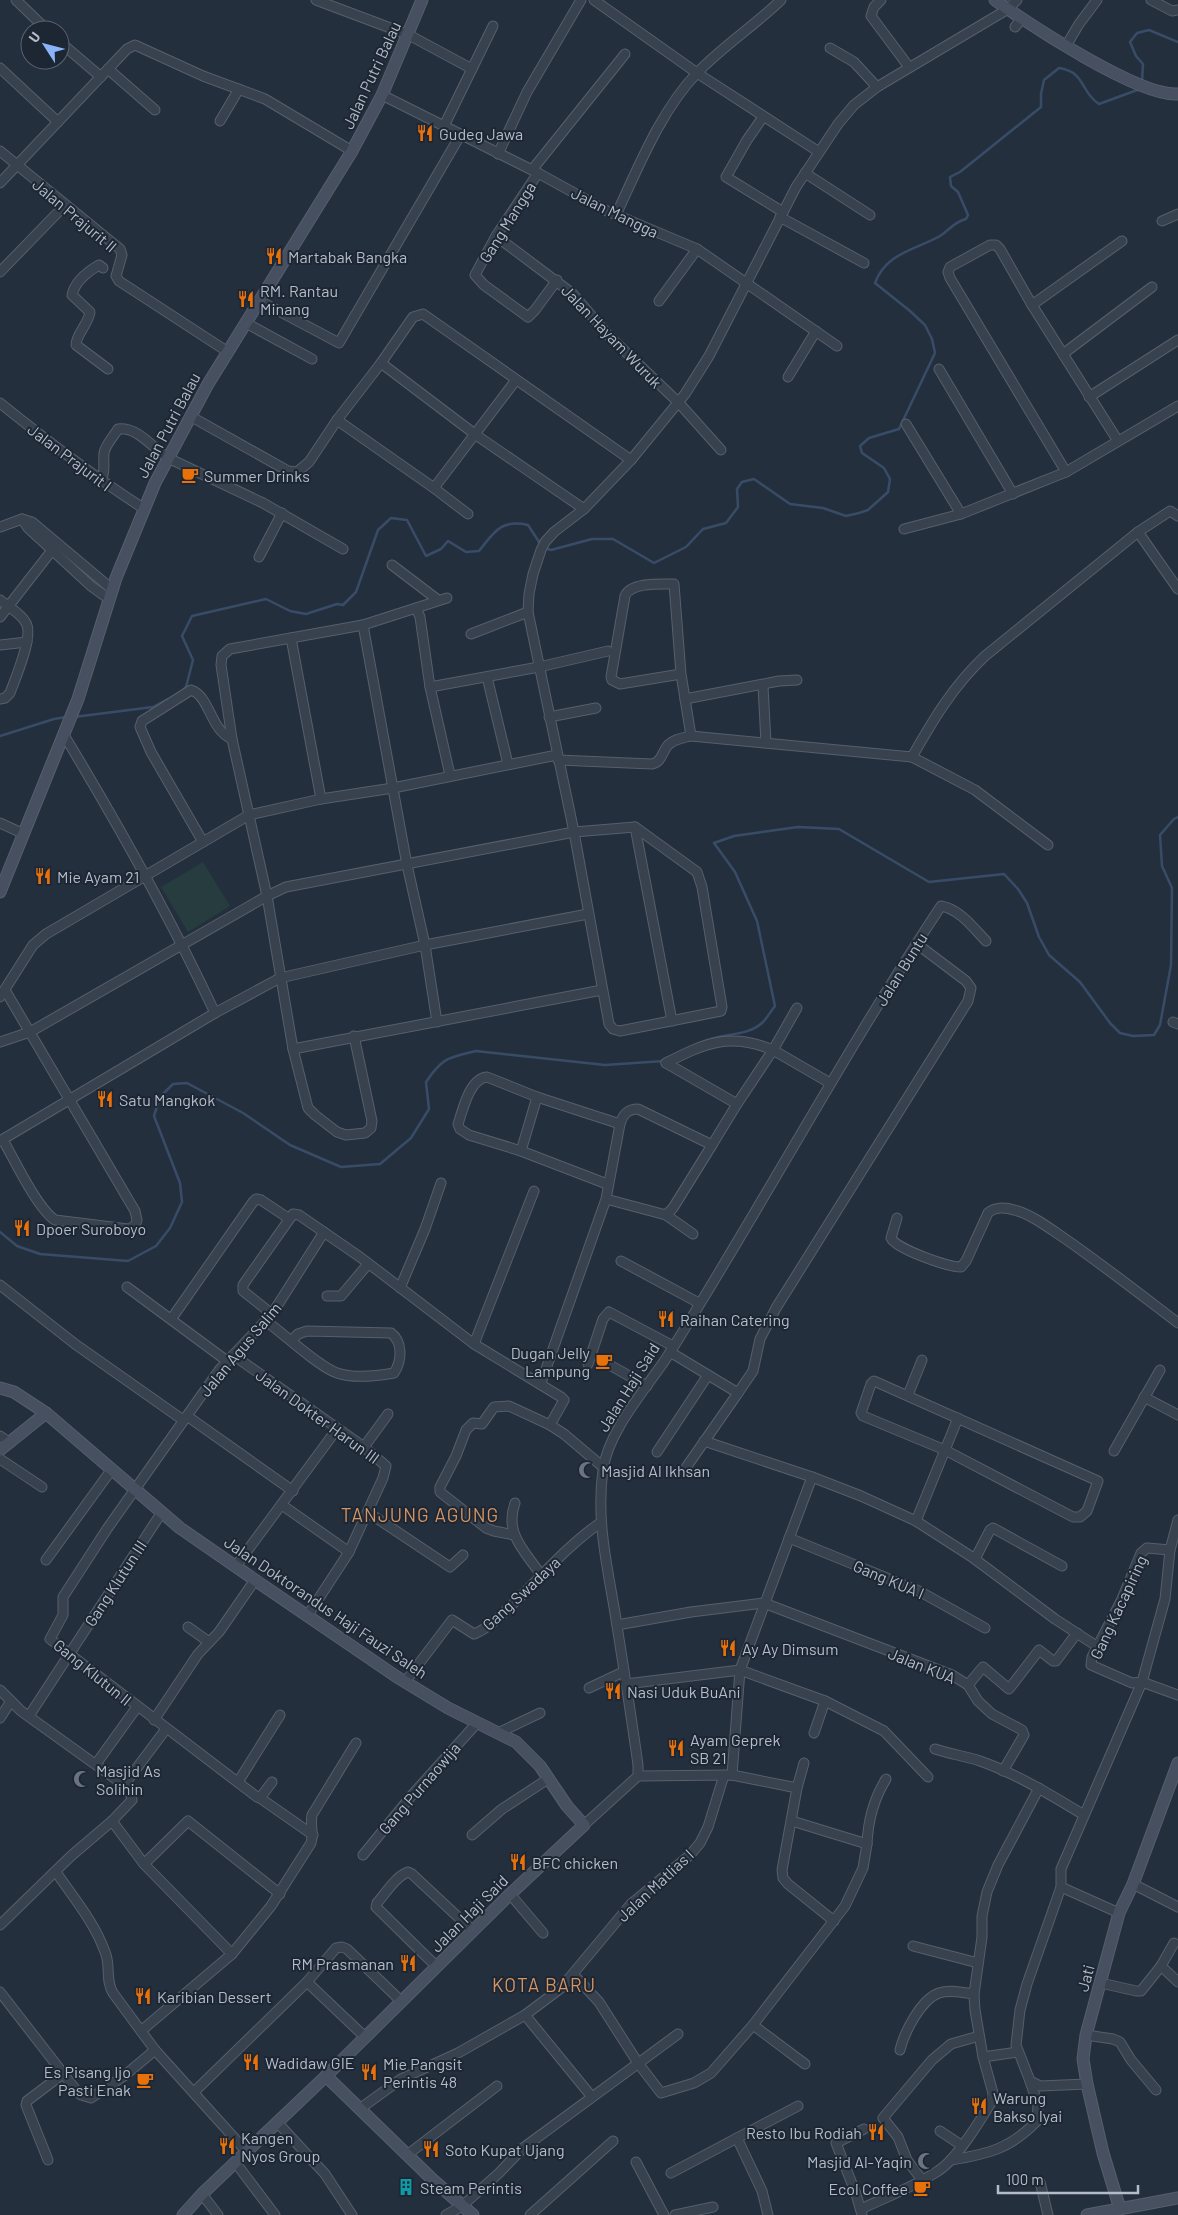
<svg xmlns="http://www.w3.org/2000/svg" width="1178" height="2215" viewBox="0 0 1178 2215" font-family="Barlow,sans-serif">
<rect width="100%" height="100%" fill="#242f3e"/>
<polygon fill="#263c3f" points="203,862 230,906 188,932 161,887"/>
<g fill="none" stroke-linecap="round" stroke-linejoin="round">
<g stroke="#394c67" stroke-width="2.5">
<polyline points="1142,82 1143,64 1136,56 1130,42 1137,33 1149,30 1178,42"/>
<path d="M545,548L551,550L592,539H613L654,563L686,547L703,529L726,523L738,507L737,489L742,482L754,479L790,504L823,508L846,516L859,513L868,510L888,492L890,479L884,468L862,453L860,446L869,438L899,429L935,353L932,339L925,325L910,311L875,283C886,253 915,250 940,236C951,229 952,223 966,219L968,215L958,192L951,186L950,177L960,172L1041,107V94L1044,80L1059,68C1086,72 1080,92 1099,104L1140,89"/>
<path d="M183,690L186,687L193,660L182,636L192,616L266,599L290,611L306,614L337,604L343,605L356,592L378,530L391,518L407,520L426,556L441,549L448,541L466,552L479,551C494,532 501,519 528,525L541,545"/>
<polyline points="74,717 153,707 168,699"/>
<polyline points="0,736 54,719 66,717"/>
<path d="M703,1042C721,1033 748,1037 763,1022C767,1018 771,1011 775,1006L757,921L735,872L714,843L734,836L798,827L839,829L929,882L1004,874L1018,889L1027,903L1039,937L1049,955L1080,982L1110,1023L1120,1033L1133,1036L1154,1035L1160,1025L1171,965L1172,888L1162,866L1160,835L1174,819L1178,817"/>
<path d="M0,1232L17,1246L40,1254L128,1261L156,1246L170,1228L182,1202L180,1183L154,1116L160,1097L173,1084L187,1083L243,1113L290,1145L341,1167L380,1164L411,1138L429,1109L426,1082C443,1057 448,1058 476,1051L605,1065L664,1061"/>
</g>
<g stroke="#565f6c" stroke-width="11">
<g id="street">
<polyline points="16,0 47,30"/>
<polyline points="316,0 409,35 472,69"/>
<polyline points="594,0 697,73 819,152"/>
<polyline points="881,0 874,7 871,16 909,67"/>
<polyline points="1151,0 1172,11 1178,10"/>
<polyline points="1015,27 1022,18"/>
<polyline points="60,42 101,77"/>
<polyline points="1066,46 1079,24 1097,0"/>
<polyline points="830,48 854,62 877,87"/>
<polyline points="0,68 58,122"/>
<polyline points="108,69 155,110"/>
<polyline points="382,95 538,173 607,211 697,249 837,346"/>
<polyline points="763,117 747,140 726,177 783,212"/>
<polyline points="220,121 239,89"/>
<polyline points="444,126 493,26"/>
<polyline points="0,151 120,249 122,255 116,276 119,281 228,352"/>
<polyline points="498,154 527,92 581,0"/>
<polyline points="532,170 625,54"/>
<polyline points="538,173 496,236 475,275 484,285 528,317 535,310 557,280"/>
<polyline points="805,173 870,215"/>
<polyline points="0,183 127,49 135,45 203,76 265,99 352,151"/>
<path d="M616,215C638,168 661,110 697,73C723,46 754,26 781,0"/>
<polyline points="780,217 864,263"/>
<polyline points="1162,221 1178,214"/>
<polyline points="496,236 573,294 609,336 679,403 721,450"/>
<path d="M103,268L99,265C87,272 75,281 72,295L90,312C88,325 76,334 76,345L108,369"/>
<polyline points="0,272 65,205"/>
<polyline points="260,301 339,343 461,134"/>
<polyline points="659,301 697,249"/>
<polyline points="1032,305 1122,241"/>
<polyline points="246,323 312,359"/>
<polyline points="1063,354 1152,287"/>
<polyline points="939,369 1013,494"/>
<polyline points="788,377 816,331"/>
<polyline points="1089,397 1178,340"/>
<path d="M0,403C46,440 93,476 143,508"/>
<polyline points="190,416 288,471 297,472 309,462 337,420 381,363"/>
<polyline points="337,420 434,488 516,380"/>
<polyline points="906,424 961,514"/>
<polyline points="1066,472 950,278 948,272 950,267 990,245 996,245 1000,249 1032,305 1118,441"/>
<path d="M101,481C106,471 103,464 104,453C105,445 114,436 118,429C139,427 152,448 168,458L263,503L343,549"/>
<polyline points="434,488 468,514"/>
<polyline points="584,509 476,435 381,363 413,317 423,314 631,460"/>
<polyline points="22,519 28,528 91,586 109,599"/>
<polyline points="0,527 22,519 32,522 113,590"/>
<polyline points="904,529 961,514 1066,472 1178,406"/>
<polyline points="1138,532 1178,589"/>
<polyline points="259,557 282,513"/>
<polyline points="392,565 438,600"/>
<path d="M0,600C8,607 21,613 26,623C34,636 15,679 10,693L5,698L0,699"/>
<polyline points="416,608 447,598"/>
<polyline points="0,617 53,549"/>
<polyline points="363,625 407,865 425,945 437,1022"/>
<polyline points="471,634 528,612"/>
<polyline points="291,638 321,799"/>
<polyline points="0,645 27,642"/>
<path d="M681,674L620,684L612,680L611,677L625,596C631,582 660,584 674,584L681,674L691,736L912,757C933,720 953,686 985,656L1138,532L1170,511L1178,516"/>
<polyline points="487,677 508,764"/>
<polyline points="763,686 766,743"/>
<polyline points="430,687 539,667 608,651"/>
<polyline points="685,699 779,681 797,680"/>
<polyline points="549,717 596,708"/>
<path d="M64,735C119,826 170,917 215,1013"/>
<polyline points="912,757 975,790 1048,845"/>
<path d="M558,760L652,764C662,762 662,752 668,745C674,739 683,738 691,736"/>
<polyline points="0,823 24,834"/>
<polyline points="635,827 672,1021"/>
<path d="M203,842L151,752L140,727L142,721L191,690C210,696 210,730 232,739"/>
<polyline points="0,997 33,945 46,934 249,815 321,799 393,788 557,755"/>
<polyline points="797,1008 773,1050 830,1083"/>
<polyline points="1173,1022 1178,1024"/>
<polyline points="354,1036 372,1121 371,1128 365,1133 346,1135 337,1132 315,1115 308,1108 293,1049 267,896 232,739 221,665 222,656 230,649 363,625 416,608 420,617 430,687 450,775"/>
<polyline points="0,1042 30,1032 267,896 286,887 574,832 635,827 697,872 702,887 722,1007 721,1011 620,1031 613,1029 609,1024 574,832 528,612 529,594 533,574 541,550 545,542 554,532 584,509 631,460 685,394 709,356 796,187 838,124 854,105 877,87 1008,9 1017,0"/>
<polyline points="293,1049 602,990"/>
<path d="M666,1063C705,1043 730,1032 773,1050L737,1104"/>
<polyline points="666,1063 737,1104 712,1145"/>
<path d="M3,1140C14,1159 37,1208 55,1220L128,1229L135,1226L137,1220L135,1211L5,990"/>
<polyline points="0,1141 215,1013 280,978 425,945 588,914"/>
<polyline points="521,1151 537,1097"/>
<path d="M607,1184L521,1151L469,1135L460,1129L458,1124C463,1110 469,1079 487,1077L537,1097L620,1124"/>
<polyline points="534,1191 474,1344 561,1397 564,1400 550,1425 564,1434 603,1467"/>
<polyline points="666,1215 693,1234"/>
<path d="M897,1218L891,1238C896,1249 948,1267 961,1267L966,1261L988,1213C994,1207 1005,1207 1014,1210C1031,1214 1049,1228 1064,1238C1103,1265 1140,1294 1178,1323"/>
<polyline points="621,1261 699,1303"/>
<polyline points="0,1285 75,1344 183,1420"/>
<polyline points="127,1287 227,1361"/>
<polyline points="400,1288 425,1229 441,1183"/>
<polyline points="327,1296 341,1296 368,1264"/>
<polyline points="272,1314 243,1291 243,1285 293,1214 299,1215 360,1257 474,1344"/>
<polyline points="172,1318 253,1202 256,1199 261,1200 288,1218"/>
<path d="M266,1321C284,1334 319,1367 337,1373C354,1379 377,1376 394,1373C402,1361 403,1342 391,1333L307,1331L298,1334L292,1340"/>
<polyline points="670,1352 738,1393 685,1469"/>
<polyline points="233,1355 364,1447 386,1466 383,1478 349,1552 308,1615"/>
<polyline points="588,1364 603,1319 609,1312 673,1346"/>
<polyline points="608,1364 647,1386"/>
<polygon points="874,1381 1098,1481 1087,1511 1080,1517 1073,1517 945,1450 863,1416 861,1413 871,1384"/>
<path d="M541,1383L606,1199L620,1124C623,1115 627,1109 638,1109L712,1145L673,1208L666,1215L606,1199"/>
<polyline points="738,1393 753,1371 760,1339 776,1308 968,1001 971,988 966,981 917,944"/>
<polyline points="908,1395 922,1360"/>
<polyline points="1144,1397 1178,1415"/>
<polyline points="187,1416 293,1491"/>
<polyline points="0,1436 10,1443"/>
<polyline points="704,1441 812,1477 861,1496 916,1521 972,1557 1055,1619 1098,1647"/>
<polyline points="364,1447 388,1414"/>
<polyline points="1114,1451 1160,1370"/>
<polyline points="657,1452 708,1375"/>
<polyline points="0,1459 42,1487"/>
<path d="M515,1503C504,1534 525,1551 541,1575"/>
<polyline points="282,1505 349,1552"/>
<polyline points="369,1513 450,1567 463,1555"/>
<polyline points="916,1521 958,1418"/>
<polyline points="514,1535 494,1531 486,1528 440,1492 440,1487 456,1456 466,1430 473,1423 482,1424 494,1407 509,1406 550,1425"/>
<polyline points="789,1538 919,1591 985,1628"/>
<polyline points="1170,1550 1147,1548 1141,1553 1121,1601 1092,1657 1091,1665 1132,1683 1142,1682 1178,1695"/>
<polyline points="975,1559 990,1530 993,1528 1062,1566"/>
<polyline points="46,1560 112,1469"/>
<polyline points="236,1566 337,1429"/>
<polyline points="617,1625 691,1612 764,1603 952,1675 968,1685 978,1701 992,1714 1022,1730 1024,1735 1003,1771"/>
<polyline points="188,1627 209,1642"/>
<path d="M405,1682L452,1620L474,1634C492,1627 507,1609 521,1596C547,1570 571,1543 600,1523"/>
<polyline points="626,1684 740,1670 825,1701"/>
<polyline points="968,1685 983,1667 1009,1689 1039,1650 1053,1661 1056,1661 1077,1633"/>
<polyline points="589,1688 623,1672"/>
<polyline points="0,1690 21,1711 124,1785 130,1793 132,1800 112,1821 71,1856 0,1925"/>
<polyline points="29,1716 162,1512"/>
<polyline points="0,1718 11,1701"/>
<polyline points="154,1720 198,1654 219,1632 255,1580"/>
<polyline points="500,1732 540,1713"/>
<polyline points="814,1733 825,1701 884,1731 928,1777"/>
<path d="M935,1749C950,1754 965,1756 980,1761C1017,1774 1051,1795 1084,1815"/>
<polyline points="804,1763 797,1788 782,1870 783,1878 788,1884 834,1921"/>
<polyline points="96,1764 137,1707"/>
<polyline points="732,1775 740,1670 812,1477"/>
<polyline points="638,1776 732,1775 797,1788"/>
<polyline points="238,1782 280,1715"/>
<polyline points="272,1782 260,1798 257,1797 50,1639 63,1615 63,1597 107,1529 220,1369 272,1314 324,1232"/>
<polyline points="124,1785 166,1729"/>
<polyline points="260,1798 313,1835"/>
<polyline points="112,1821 144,1864 232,1954"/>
<path d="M792,1821L867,1844C868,1820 873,1800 886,1779"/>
<path d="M584,1825L638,1776V1765C631,1714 623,1664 615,1613C607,1565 596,1519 603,1470C608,1430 648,1387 669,1354C762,1206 845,1051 941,906C960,909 974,929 986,941"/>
<polyline points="472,1835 502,1809 548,1779"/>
<polyline points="363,1855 412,1795 477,1723"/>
<polyline points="144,1864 188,1821 280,1894"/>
<path d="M56,1872C73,1897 95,1923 105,1952C111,1965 105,1980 113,1993L155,2050L246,2151"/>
<polyline points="1133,1884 1178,1907"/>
<polyline points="1061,1887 1119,1913"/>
<polyline points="510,1894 543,1933"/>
<polyline points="913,1946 978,1963"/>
<polyline points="1161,1966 1178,1982"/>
<path d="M437,1967L376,1907L377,1903C386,1893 395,1877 408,1872L412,1874L473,1931"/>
<polyline points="574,1975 599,2002 638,2063 661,2093 694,2083 711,2073 753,2025 845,1906 863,1868 867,1844"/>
<polyline points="307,1982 365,2037"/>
<polyline points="1101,1983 1136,1991 1141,1991 1161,1966 1174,1943"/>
<polyline points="0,1992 76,2090 81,2095 91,2098 124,2076 155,2050"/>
<polyline points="525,2015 592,2097"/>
<polyline points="753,2025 805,2064"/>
<path d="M141,2031L232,1954L271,1906L311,1843C314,1833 310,1825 312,1815L356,1743"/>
<polyline points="1086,2035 1113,2039 1120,2042 1131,2060 1156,2090"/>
<path d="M900,2050C904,2033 921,1999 939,1993C951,1989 963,1993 974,1994"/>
<polyline points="983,2057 1018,2052"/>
<polyline points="1087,2084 1040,2086 1030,2081 1016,2045 1020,2010 1027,1984 1061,1887 1061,1869 1142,1682 1165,1599 1170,1550 1178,1520"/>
<polyline points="194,2092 307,1982 336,1948 342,1947 347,1949 401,2001"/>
<polyline points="361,2108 401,2079 458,2053 525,2015 561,1988 631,1904 690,1855 700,1843 708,1827 724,1775"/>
<polyline points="277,2122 325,2174 352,2215"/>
<polyline points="940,2131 961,2145"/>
<polyline points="737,2138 798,2106"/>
<polyline points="407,2155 497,2086"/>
<polyline points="48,2160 26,2105 27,2101 64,2073"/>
<path d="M951,2160C988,2154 1010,2149 1037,2121L1038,2105L1030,2081"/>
<polyline points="235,2162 275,2215"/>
<polyline points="636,2162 664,2215"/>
<polyline points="671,2173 737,2138 762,2191 768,2215"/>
<polyline points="922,2180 907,2160 898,2137 883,2118 932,2060 951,2044 979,2036"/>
<polyline points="1040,2182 1048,2215"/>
<polyline points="202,2194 218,2215"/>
<path d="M861,2209C886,2197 914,2187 938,2171C957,2159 980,2121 992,2101L993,2093L983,2057L975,2010L974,1994L982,1937V1916L987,1892L998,1865L1039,1788"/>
<polyline points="446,2215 462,2206 499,2173 523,2148 678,2034"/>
<polyline points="530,2215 613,2141"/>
<polyline points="675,2215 713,2207"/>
<polyline points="862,2215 856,2194 836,2143 864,2129"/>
</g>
</g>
<g stroke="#565f6c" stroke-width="13">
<g id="secondary">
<path d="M995,0C1029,24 1139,97 1178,94"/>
<polyline points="0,892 78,699 116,578 155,483 208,384 352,151 382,95 422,0"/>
<polyline points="0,1388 14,1392 46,1413 180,1528 255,1580 397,1677 448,1708 516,1742 540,1766 567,1806 584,1825 506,1898 326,2076 202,2194 183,2215"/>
<polyline points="0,1450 46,1413"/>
<polyline points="326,2076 433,2180 473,2215"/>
<polyline points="1120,2209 1103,2153 1087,2084 1083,2059 1086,2035 1119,1913 1133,1884 1178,1763"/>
<polyline points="1087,2215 1178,2198"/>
</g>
</g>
<use href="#street" stroke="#38414e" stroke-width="9"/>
<use href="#secondary" stroke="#465061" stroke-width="11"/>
</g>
<defs>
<g id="restaurant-bare" transform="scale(1.35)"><path d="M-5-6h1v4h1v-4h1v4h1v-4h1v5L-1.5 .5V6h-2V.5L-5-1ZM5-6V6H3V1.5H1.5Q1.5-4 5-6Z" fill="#e8710a" stroke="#1d2633" stroke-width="2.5" paint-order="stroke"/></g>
<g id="cafe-bare" transform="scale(1.35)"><path d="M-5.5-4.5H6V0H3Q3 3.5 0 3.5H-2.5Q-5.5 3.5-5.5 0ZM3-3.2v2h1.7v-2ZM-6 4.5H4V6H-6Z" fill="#e8710a" stroke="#1d2633" stroke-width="2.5" paint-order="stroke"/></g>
<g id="mosque-bare" transform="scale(1.35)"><path d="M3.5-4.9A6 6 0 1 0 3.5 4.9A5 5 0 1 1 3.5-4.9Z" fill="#6b7280" stroke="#1d2633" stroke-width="2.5" paint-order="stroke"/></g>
<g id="building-bare" transform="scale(1.35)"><path d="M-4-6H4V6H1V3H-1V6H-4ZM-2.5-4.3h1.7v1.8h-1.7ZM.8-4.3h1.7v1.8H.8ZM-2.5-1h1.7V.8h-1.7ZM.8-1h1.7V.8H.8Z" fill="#0f9aa8" stroke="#1d2633" stroke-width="2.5" paint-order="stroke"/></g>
</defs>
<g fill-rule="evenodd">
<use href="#restaurant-bare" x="425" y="133"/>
<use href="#restaurant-bare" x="274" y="256"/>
<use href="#restaurant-bare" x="246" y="299"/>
<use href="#cafe-bare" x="190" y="475"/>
<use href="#restaurant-bare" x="43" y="876"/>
<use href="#restaurant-bare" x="105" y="1099"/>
<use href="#restaurant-bare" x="22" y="1228"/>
<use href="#restaurant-bare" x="666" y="1319"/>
<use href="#cafe-bare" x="604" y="1361"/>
<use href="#mosque-bare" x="587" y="1470"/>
<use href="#restaurant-bare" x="728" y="1648"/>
<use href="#restaurant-bare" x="613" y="1691"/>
<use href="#restaurant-bare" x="676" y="1748"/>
<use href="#mosque-bare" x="82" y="1779"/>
<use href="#restaurant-bare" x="518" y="1862"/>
<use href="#restaurant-bare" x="408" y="1963"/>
<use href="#restaurant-bare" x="143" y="1996"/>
<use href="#restaurant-bare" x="251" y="2062"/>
<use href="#restaurant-bare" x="369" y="2072"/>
<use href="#cafe-bare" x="145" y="2080"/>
<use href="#restaurant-bare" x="979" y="2106"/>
<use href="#restaurant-bare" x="876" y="2132"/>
<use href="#restaurant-bare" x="227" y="2146"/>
<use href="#restaurant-bare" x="431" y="2149"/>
<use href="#mosque-bare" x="926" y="2161"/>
<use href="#building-bare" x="406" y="2187"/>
<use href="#cafe-bare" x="922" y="2188"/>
</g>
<g text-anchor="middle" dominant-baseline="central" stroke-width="4" stroke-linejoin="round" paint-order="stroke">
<g font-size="16" fill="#b4bcc9" stroke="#1d2633">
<text transform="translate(371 75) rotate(-65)">Jalan Putri Balau</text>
<text transform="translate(615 212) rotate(26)">Jalan Mangga</text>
<text transform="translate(75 215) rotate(40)">Jalan Prajurit II</text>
<text transform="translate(507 222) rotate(-58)">Gang Mangga</text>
<text transform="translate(612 336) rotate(46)">Jalan Hayam Wuruk</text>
<text transform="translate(168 425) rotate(-62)">Jalan Putri Balau</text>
<text transform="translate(70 457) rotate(37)">Jalan Prajurit I</text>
<text transform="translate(901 969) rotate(-58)">Jalan Buntu</text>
<text transform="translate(240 1349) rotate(-50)">Jalan Agus Salim</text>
<text transform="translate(628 1387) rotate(-58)">Jalan Haji Said</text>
<text transform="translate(318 1416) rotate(36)">Jalan Dokter Harun III</text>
<text transform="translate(889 1579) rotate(23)">Gang KUA I</text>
<text transform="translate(115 1583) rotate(-57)">Gang Klutun III</text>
<text transform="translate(521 1593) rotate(-43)">Gang Swadaya</text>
<text transform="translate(326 1607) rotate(34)">Jalan Doktorandus Haji Fauzi Saleh</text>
<text transform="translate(1118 1607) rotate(-65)">Gang Kacapiring</text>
<text transform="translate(922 1665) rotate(22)">Jalan KUA</text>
<text transform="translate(93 1672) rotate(39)">Gang Klutun II</text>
<text transform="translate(419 1788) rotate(-49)">Gang Purnaowija</text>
<text transform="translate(655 1885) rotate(-43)">Jalan Matlias I</text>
<text transform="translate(469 1913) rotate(-45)">Jalan Haji Said</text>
<text transform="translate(1085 1978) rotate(-75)">Jati</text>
</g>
<g font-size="16" fill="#b4bcc9" stroke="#1d2633" text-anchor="start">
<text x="439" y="133">Gudeg Jawa</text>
<text x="288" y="256">Martabak Bangka</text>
<text x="260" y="290">RM. Rantau<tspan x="260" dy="18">Minang</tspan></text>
<text x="204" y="475">Summer Drinks</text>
<text x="57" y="876">Mie Ayam 21</text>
<text x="119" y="1099">Satu Mangkok</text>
<text x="36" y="1228">Dpoer Suroboyo</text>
<text x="680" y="1319">Raihan Catering</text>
<text x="590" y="1352" text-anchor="end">Dugan Jelly<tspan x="590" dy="18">Lampung</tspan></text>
<text x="601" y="1470">Masjid Al Ikhsan</text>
<text x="742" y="1648">Ay Ay Dimsum</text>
<text x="627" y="1691">Nasi Uduk BuAni</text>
<text x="690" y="1739">Ayam Geprek<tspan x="690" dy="18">SB 21</tspan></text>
<text x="96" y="1770">Masjid As<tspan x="96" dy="18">Solihin</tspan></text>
<text x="532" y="1862">BFC chicken</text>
<text x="394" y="1963" text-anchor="end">RM Prasmanan</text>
<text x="157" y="1996">Karibian Dessert</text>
<text x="265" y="2062">Wadidaw GIE</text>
<text x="383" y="2063">Mie Pangsit<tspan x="383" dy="18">Perintis 48</tspan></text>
<text x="131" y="2071" text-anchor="end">Es Pisang Ijo<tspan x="131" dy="18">Pasti Enak</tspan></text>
<text x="993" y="2097">Warung<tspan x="993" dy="18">Bakso Iyai</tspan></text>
<text x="862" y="2132" text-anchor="end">Resto Ibu Rodiah</text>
<text x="241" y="2137">Kangen<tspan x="241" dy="18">Nyos Group</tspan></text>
<text x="445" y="2149">Soto Kupat Ujang</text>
<text x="912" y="2161" text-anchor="end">Masjid Al-Yaqin</text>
<text x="420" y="2187">Steam Perintis</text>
<text x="908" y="2188" text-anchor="end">Ecol Coffee</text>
</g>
<g font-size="19" letter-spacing="1" fill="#d59563" stroke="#1d2633">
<text x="420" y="1514">TANJUNG AGUNG</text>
<text x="544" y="1984">KOTA BARU</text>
</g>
</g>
<g transform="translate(45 45) rotate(306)"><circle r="24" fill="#1d2633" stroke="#59626f"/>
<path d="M0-4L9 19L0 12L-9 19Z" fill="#8ab4f8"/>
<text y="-8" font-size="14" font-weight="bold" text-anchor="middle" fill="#b4bcc9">U</text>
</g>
<path d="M998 2185v8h140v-8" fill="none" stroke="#b4bcc9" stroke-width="2.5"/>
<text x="1006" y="2185" font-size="15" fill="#b4bcc9" stroke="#1d2633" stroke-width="4" paint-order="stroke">100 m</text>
</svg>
